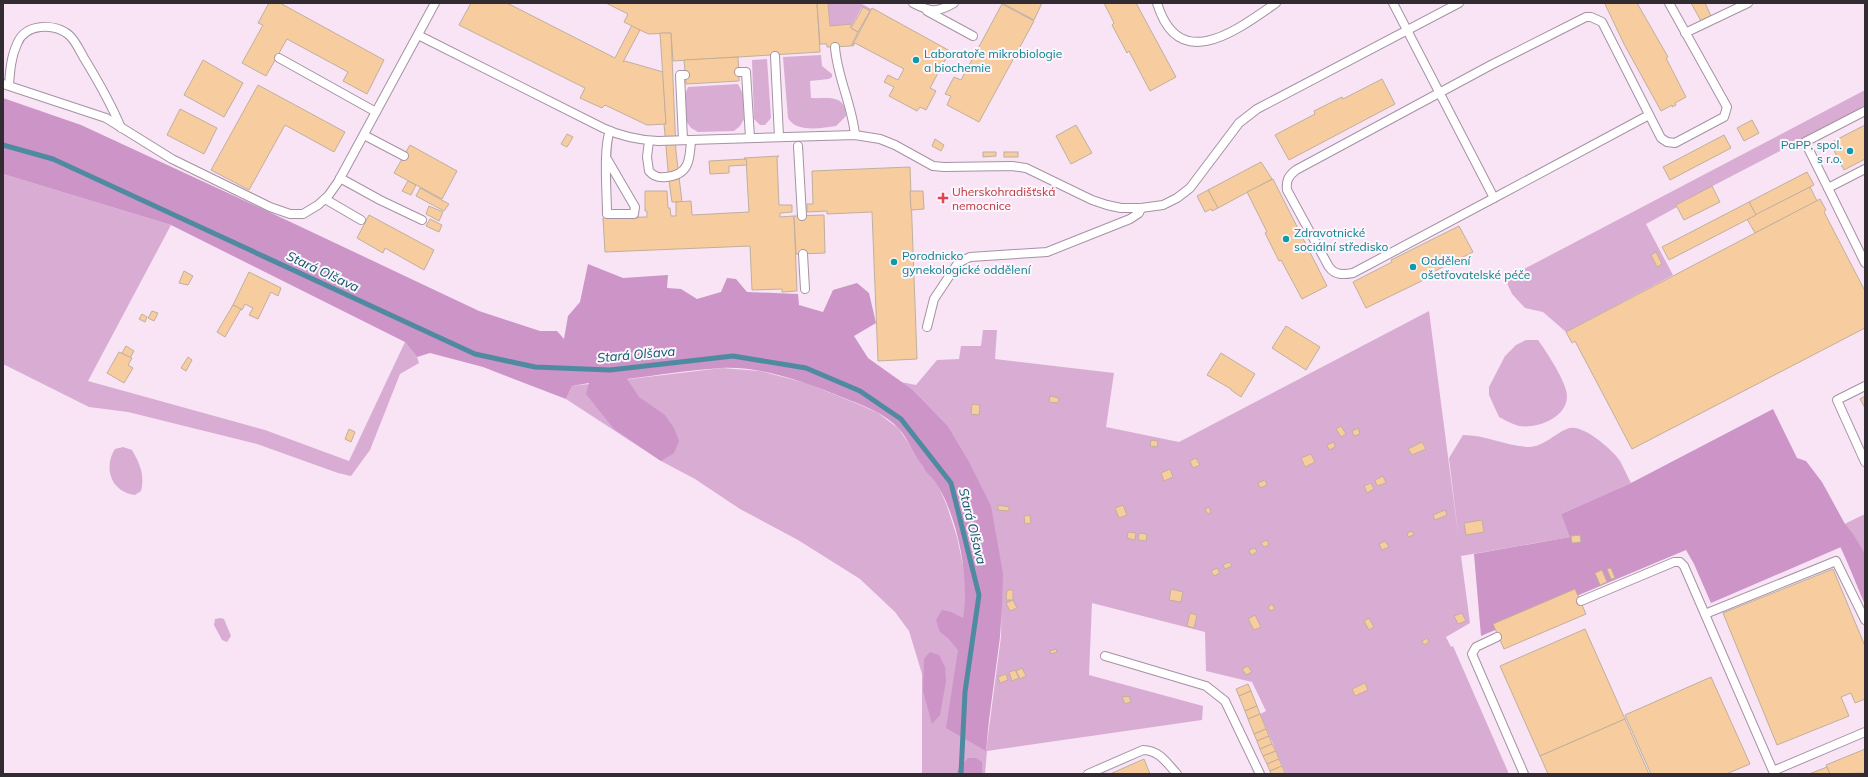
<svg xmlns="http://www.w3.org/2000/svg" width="1868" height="777" viewBox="0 0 1868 777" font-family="Mulish,sans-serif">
<rect width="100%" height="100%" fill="#f8e4f5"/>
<g fill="#d9acd4">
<polygon points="828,3 860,3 871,9 870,11 862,7 852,25 830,26"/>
<path d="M821,55L822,66L832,74V77L829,79L810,81L811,98C826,99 846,93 846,116L836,126C822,128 796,133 788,118L783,57Z"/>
<polygon points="767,59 771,118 765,125 760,125 754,119 752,60"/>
<polygon points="738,84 743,94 744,119 740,126 734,131 698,132 691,128 686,121 686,92 688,87"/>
<polygon points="1865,90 1865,107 1676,205 1677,207 1646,224 1673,275 1566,332 1543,312 1525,308 1512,294 1505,279"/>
<polygon points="3,174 171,225 88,381 265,430 349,461 405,342 417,357 419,363 400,374 370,450 351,476 338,473 257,444 128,412 89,407 3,364"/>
<path d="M1429,311L1459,541L1449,458L1463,435C1486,435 1505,446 1529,447C1544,447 1559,430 1570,428C1584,425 1613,450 1620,461C1624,468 1627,476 1631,483L1561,514L1571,537L1461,556L1470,623L1446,637L1451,647L1453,646L1509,774H1286L1260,714L1266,711L1252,682L1206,671L1205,632L1092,603L1089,675L1203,706L1202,720L987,751L985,774H922V674L909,631L895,612L860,579L798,540L740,509L695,479L661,461L566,399L572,386L722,368L760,371L806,383L858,404L878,413L898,428L912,448L922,466L938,485L947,506L957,537L965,575L966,606L986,751L1001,637L1002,574L947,425L913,390L901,382L916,385L937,360L959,359L961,346H981L983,330H997L995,359L1114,373L1106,427L1179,442Z"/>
<path d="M1526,340H1538C1546,351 1568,384 1567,397C1566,418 1537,429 1519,426C1512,424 1505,420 1499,417L1489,395V387L1505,356L1516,345Z"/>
<path d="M123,447L132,450C140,464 145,475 141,491L135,495C111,492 103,468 115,449Z"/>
<polygon points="1865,514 1865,599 1832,530"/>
<polygon points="221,618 224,619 231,636 227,642 222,640 214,625 215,619"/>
</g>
<g fill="#cc94c7">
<path d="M3,98L81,125L297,225L479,311L540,331H557L564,339L568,316L580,302L588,264L623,278L668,275L667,288L681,289L697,299L721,292L727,278L736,279L747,292L798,294L799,305L823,312L833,290L857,283L869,293L876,323L854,336L868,358L913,390L947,425L969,462L991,506L1003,574L1002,606L1000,637L989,720L986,751L946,728L958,650L948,638L940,632L936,620L942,610L951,612L963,618C970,580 958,519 938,486C934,479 927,474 923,467C914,455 909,440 899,429C885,413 862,405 844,398C805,382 763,366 721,368C690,370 658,375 627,379L639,397L665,415L674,428L679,441L674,453L661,461L614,429L586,394L589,383L572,386L566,399L483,367L430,353L417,357L405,342L171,225L3,174Z"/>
<polygon points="1773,409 1797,458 1806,461 1822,482 1845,524 1853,534 1865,554 1865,605 1841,547 1711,603 1694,564 1686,550 1481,636 1474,554 1570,537 1561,514 1631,483"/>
<polygon points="930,652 939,655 945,667 946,681 940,715 932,724 923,691 924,659"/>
<polygon points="968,758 976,758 982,762 982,774 957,774 957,771"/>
</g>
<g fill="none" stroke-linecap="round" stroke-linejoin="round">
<polyline stroke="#4f8aa1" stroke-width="5" points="3,145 53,159 475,354 535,367 610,370 733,356 806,368 860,391 901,419 951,483 979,595 965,692 961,774"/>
</g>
<g fill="#f7cd9f" stroke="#c0af9d">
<polygon points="269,3 280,3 384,60 367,94 343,81 348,72 287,39 266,76 242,63 263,25 258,23"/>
<polygon points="471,3 507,3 615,58 632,25 640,30 623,62 625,61 663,72 666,124 647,125 605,105 602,108 580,98 585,88 459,25"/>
<polygon points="606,3 817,3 820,52 673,61 671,33 649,34 644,32 624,22 628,14"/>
<polygon points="817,3 828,3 830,26 851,24 851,28 858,32 851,46 827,47 827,44 820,44"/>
<polygon points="1002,3 1042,3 1034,20"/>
<polygon points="1104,3 1136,3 1176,77 1150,91 1129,51 1127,53 1112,25 1114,23"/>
<polygon points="1607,3 1637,3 1668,57 1666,58 1686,97 1675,103 1676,105 1672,107 1672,105 1661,111 1624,44 1605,4"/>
<polygon points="1691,3 1705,3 1711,16 1701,21"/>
<polygon points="1002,4 1034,21 979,122 947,105 951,96 945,94 954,77 961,80"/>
<polygon points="863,7 870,11 858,32 851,28"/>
<polygon points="872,8 950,51 930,88 936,91 926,110 920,107 917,111 889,96 894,87 884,82 888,75 898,80 904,69 855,43 853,46 852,46"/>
<polygon points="660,33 671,33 676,152 682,202 672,202 669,181 664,124 666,124"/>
<polygon points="738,57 739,81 686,84 684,60"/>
<polygon points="203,60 243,83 224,117 184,95"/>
<polygon points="1382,79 1395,104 1289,160 1275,135 1315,114 1314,111 1342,97 1343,99"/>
<polygon points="258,85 345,132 334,152 285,125 249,190 211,170"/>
<polygon points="180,109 217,128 204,154 167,135"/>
<polygon points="1752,120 1759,133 1744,141 1737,128"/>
<polygon points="1076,125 1092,153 1071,164 1056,136"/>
<polygon points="1865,125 1865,159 1844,170 1830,143"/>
<polygon points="567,134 573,137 567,147 561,144"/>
<polygon points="1724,135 1731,148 1670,180 1663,167"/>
<polygon points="935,139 944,145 941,151 932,146"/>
<polygon points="410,145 457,171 442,199 394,173"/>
<polygon points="983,152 996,152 996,156 983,157"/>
<rect x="1004" y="152" width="14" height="5"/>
<polygon points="779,156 777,158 779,205 792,205 792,212 780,213 780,217 794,216 797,291 782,292 782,289 752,290 750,246 605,252 603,218 647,217 647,211 645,211 645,191 667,191 668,208 670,208 671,216 676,216 676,202 691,201 692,215 749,212 746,159 744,158"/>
<polygon points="746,159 747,165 729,166 729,173 710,174 709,161"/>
<polygon points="1261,162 1272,179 1218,208 1208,190"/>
<polygon points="910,167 917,359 878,361 872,212 827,214 827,211 807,212 807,204 813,204 812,171"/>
<polygon points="1807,172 1814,185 1756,215 1749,202"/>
<polygon points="1273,179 1327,286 1302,299 1281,260 1279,261 1265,233 1267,232 1247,192"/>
<polygon points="408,181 416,185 411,195 402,191"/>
<polygon points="1712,186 1720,202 1684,220 1676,205"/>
<polygon points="1810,187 1817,201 1755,233 1747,219"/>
<polygon points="420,188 449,204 444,211 416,196"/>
<polygon points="1208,190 1218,208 1212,211 1211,209 1205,212 1197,196"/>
<polygon points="910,191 923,191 924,209 911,210"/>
<polygon points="1820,199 1826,210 1824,212 1865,291 1865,328 1632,449 1575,341 1572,343 1566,332"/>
<polygon points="1749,202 1756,215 1669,260 1662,247"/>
<polygon points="429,206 443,212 439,221 426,214"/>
<polygon points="369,215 434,250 424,270 385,248 383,253 357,238"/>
<polygon points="824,215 825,253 796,254 794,216"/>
<polygon points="430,219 442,225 439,232 426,226"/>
<polygon points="1459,226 1473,252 1433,272 1434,275 1366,308 1353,282 1392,262 1391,260"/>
<polygon points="1656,252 1662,264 1657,267 1651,255"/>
<polygon points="184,271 193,276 188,285 179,283"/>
<polygon points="249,272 281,288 278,296 271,292 258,319 249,315 253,308 245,304 242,310 233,305"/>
<polygon points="233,305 241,309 225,337 217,332"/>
<polygon points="152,311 158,313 154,321 148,318"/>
<polygon points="142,314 147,317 145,322 139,319"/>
<polygon points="1286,326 1320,347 1306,370 1272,348"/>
<polygon points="126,346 134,351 130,358 122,353"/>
<polygon points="119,352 132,358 128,365 133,368 124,383 107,373"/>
<polygon points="1221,353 1255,374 1241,397 1231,390 1231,389 1207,375"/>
<polygon points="188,357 192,360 186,371 181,368"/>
<polygon points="1050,396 1059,398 1058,403 1049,402"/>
<polygon points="1865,396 1865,408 1860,399"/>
<polygon points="972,404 980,405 979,415 971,414"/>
<polygon points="1341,426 1346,434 1341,437 1336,429"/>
<polygon points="1358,428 1360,434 1354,436 1352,431"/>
<polygon points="349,429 355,432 351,442 345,439"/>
<polygon points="1151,440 1158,441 1157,447 1150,446"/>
<polygon points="1334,442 1335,447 1329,450 1327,445"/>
<polygon points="1422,442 1426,449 1412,455 1408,449"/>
<polygon points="1311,454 1315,462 1305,467 1301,458"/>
<polygon points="1196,458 1200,465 1193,468 1190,461"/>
<polygon points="1170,469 1173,477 1164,481 1161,473"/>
<polygon points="1383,476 1386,483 1377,486 1375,480"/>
<polygon points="1265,480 1267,485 1260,488 1258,483"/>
<polygon points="1371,483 1374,489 1367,493 1364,486"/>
<polygon points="998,505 1009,507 1009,511 998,510"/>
<polygon points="1123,505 1127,515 1119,518 1115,508"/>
<polygon points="1209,507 1211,512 1208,514 1205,509"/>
<polygon points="1445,510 1447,515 1435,520 1433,515"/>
<polygon points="1030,515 1031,523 1025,524 1024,516"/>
<polygon points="1482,520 1484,532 1466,535 1464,523"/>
<polygon points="1412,531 1414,535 1408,537 1407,533"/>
<polygon points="1128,532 1136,533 1135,540 1127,538"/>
<polygon points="1139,533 1147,534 1146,541 1138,540"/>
<polygon points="1580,535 1581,542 1572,543 1571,536"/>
<polygon points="1267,540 1269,545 1264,547 1261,543"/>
<polygon points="1385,541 1389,547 1382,550 1379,544"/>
<polygon points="1255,548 1257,552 1251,555 1249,550"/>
<polygon points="1229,562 1232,566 1225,569 1223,565"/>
<polygon points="1217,568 1220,573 1214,576 1211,571"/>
<polygon points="1611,568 1615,578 1611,579 1607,569"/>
<polygon points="1833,569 1865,646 1865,699 1855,703 1851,693 1841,697 1849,716 1777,745 1723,613"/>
<polygon points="1602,570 1607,582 1600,585 1595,573"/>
<polygon points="1171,589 1183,592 1181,602 1169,600"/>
<polygon points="1575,589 1586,614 1504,649 1493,624"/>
<polygon points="1007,590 1013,590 1013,600 1006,600"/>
<polygon points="1013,600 1017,608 1010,611 1006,603"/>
<polygon points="1272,604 1275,609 1270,611 1268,607"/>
<polygon points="1190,613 1197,615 1194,628 1187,626"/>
<polygon points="1462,613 1466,621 1458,624 1454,616"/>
<polygon points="1255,615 1261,627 1254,630 1248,619"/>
<polygon points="1369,618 1374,627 1369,630 1364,621"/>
<polygon points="1585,629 1625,719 1540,756 1500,666"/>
<polygon points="1427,638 1429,642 1424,645 1422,641"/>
<polygon points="1056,649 1057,652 1051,654 1050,651"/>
<polygon points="1248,666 1252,672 1246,675 1242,669"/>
<polygon points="1022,668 1026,676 1020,679 1016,671"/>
<polygon points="1015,670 1019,678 1012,681 1009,672"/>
<polygon points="1006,674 1008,680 1000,683 998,677"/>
<polygon points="1711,677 1750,764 1726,774 1651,774 1625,715"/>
<polygon points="1365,683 1368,690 1355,696 1352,689"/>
<polygon points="1248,684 1251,691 1239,696 1236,689"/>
<polygon points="1251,691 1257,706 1245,711 1239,696"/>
<polygon points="1129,696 1131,702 1125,704 1122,697"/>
<polygon points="1257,706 1260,714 1248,719 1245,711"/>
<polygon points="1260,714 1266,729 1254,734 1248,719"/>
<polygon points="1625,719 1649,774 1548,774 1540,756"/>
<polygon points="1266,729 1269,736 1257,741 1254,734"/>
<polygon points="1269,736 1272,744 1260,749 1257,741"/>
<polygon points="1272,744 1276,751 1263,756 1260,749"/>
<polygon points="1865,749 1865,773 1830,774 1826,765"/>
<polygon points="1276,751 1279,759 1267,764 1263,756"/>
<polygon points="1144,759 1150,774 1110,774"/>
<polygon points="1279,759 1282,766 1270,771 1267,764"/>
<polygon points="1282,766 1285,773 1271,774 1270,771"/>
<polygon points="1827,767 1830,774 1809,774"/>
</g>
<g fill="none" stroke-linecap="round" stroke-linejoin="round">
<g stroke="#a592a3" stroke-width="10">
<g id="lane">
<path d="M913,3C930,12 937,13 954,3"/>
<path d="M1157,3C1179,75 1237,30 1276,3"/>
<polyline points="1393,3 1494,198 1649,115"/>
<polyline points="927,11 973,36"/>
<polyline points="1685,33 1748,3"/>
<path d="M418,35L603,128C620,136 639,140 658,141L855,135L880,139L895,145L933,166L944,167L1012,166L1026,168L1092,200L1107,205L1121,208H1141L1163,205L1177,198L1190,188L1239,123L1257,109L1459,3"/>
<path d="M835,47C837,77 852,104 855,135"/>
<polyline points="775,56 779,137"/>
<polyline points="279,58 376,112"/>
<polyline points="739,72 746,72 750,138"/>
<polyline points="3,84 106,118 172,159 270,207 290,214 303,214 318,205 328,196 338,182 435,3"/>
<path d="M9,85C10,71 11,57 17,44C25,23 54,23 69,35C75,40 80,51 84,58C98,81 111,103 121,128"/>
<polyline points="1865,111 1805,142 1828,188 1865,169"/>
<polyline points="364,135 404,156"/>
<polyline points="683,140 680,75 685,75"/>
<path d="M649,141L647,157L649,171C654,177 659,178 666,177C689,175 690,160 691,140"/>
<polyline points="798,146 802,216"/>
<path d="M607,159L635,207L634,214H607C607,194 603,147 610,131"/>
<polyline points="340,178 380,200 422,220"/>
<polyline points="1828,188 1865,263"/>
<path d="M1494,198L1353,273C1343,275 1335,275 1329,267L1287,190C1286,181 1288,176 1296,170L1491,65L1586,17H1591L1602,22L1661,138L1667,142L1675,143L1724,117L1727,107L1669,3"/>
<polyline points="325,199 361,220"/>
<polyline points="803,254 805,289"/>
<polyline points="927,327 934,299 958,263 970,257 1047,252 1130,219 1139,213 1141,208"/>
<polyline points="1865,386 1837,400 1865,462"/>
<polyline points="1581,601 1674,562 1680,562 1684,566 1773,771 1865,732"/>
<polyline points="1705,614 1836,561 1865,620"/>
<polyline points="1497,637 1476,647 1472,654 1524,774"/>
<polyline points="1105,656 1206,686 1225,701 1260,774"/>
<path d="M1088,774L1143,750C1159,750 1167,763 1177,774"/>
</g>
</g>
<use href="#lane" stroke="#fff" stroke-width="8"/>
</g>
<g fill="#0f9aa8" stroke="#fdf5fc" stroke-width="1.5">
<circle cx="916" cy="60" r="4"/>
<circle cx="1850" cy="151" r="4"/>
<circle cx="1286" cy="239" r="4"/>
<circle cx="894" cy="262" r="4"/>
<circle cx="1413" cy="267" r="4"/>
</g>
<path fill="#e0444e" stroke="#fdf5fc" stroke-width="1.5" d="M941 192h4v4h4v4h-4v4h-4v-4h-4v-4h4z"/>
<g text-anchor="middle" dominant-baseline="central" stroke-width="4" stroke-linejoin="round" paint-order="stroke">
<g font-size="12" fill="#0d838f" stroke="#fdf5fc" text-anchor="start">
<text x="924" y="53">Laboratoře mikrobiologie<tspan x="924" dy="14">a biochemie</tspan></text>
<text x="1842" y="144" text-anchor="end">PaPP, spol.<tspan x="1842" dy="14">s r.o.</tspan></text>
<text x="1294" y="232">Zdravotnické<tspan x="1294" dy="14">sociální středisko</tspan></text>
<text x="902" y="255">Porodnicko<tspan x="902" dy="14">gynekologické oddělení</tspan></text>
<text x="1421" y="260">Oddělení<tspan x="1421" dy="14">ošetřovatelské péče</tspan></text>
</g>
<g font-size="12" fill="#be3a42" stroke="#fdf5fc" text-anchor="start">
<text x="952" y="191">Uherskohradišťská<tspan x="952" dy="14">nemocnice</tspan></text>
</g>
<g font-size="13" font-style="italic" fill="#0c576c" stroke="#fdf5fc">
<text transform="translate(323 271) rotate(25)">Stará Olšava</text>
<text transform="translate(636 354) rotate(-5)">Stará Olšava</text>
<text transform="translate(973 526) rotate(76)">Stará Olšava</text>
</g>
</g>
<rect width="1868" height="777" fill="none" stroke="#322b31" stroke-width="8"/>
</svg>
